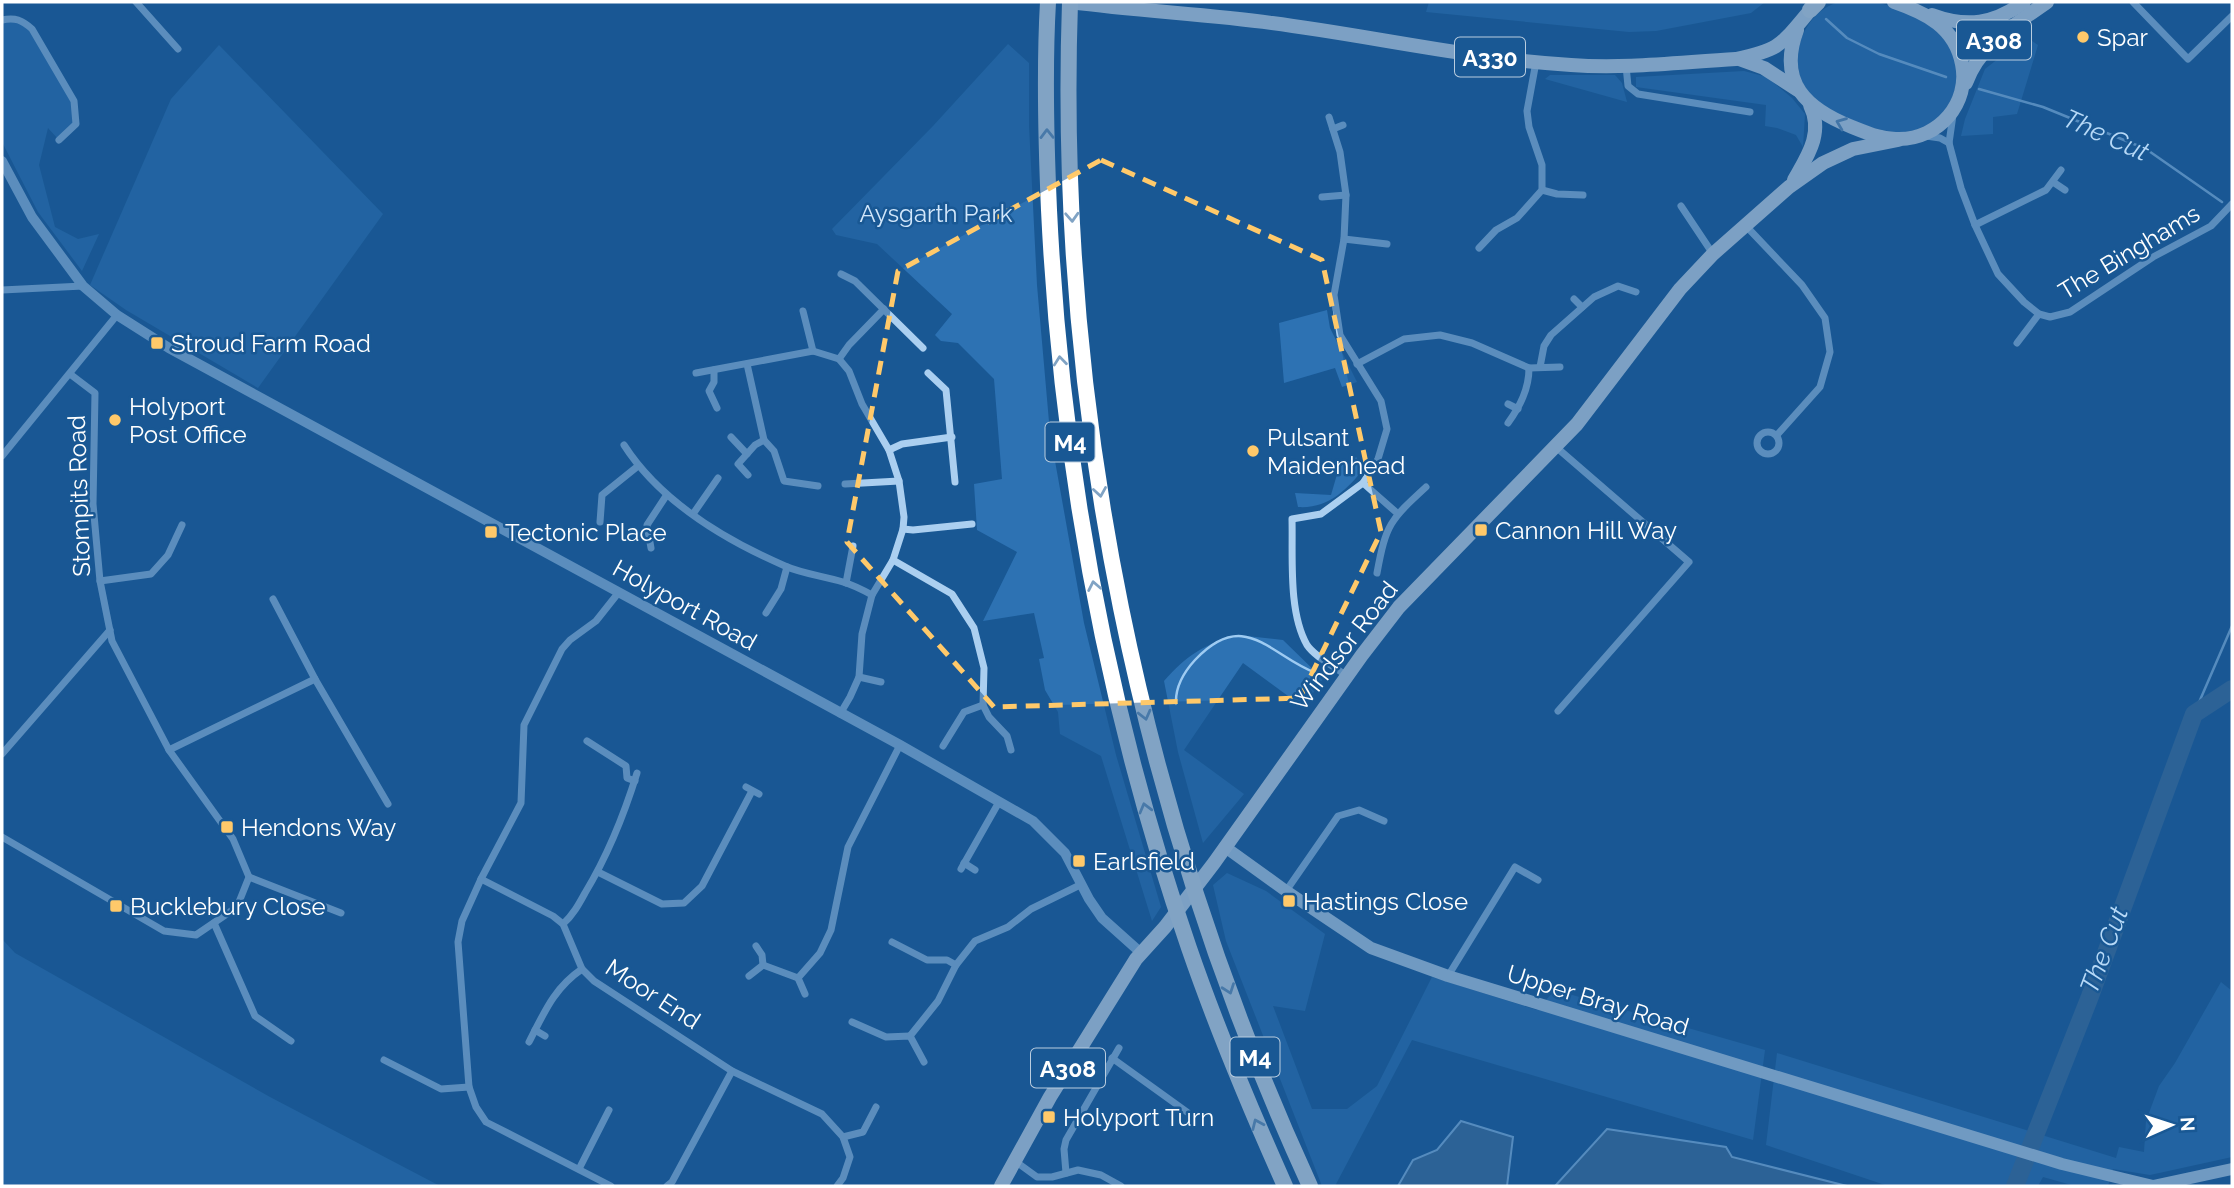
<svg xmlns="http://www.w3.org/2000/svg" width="2234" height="1188" viewBox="0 0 2234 1188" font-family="Raleway,sans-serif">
<rect width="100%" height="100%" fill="#195894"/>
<g fill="#2d72b3">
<polygon points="1429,2 1765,2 1751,13 1656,31 1629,32 1426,12"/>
<path d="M1838,2C1850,2 1864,0 1876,2C1918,13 1962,34 1956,84C1954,100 1944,115 1930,123C1919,130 1908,133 1895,132C1873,131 1823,111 1809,93C1785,61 1802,14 1838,2Z"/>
<polygon points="2015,19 1978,47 1970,60 1956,31 1980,32"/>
<polygon points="2,20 23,21 74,101 76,124 59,140 48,128 39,165 55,227 78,239 99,234 82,271 38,212 2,142"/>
<polygon points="2026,37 2038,45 2017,114 1993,117 1993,134 1961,136 1965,119 1985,69"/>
<polygon points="1008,44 1029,63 1029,126 1037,285 1050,433 1084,623 1116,755 1161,907 1152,921 1101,756 1060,734 1058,712 1045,690 1039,659 1044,658 1034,613 983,621 1017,552 977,530 974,484 1002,479 994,379 958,343 941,341 935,335 952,314 877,244 836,235 832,229 933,126"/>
<polygon points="219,45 383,214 258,388 126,310 90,285 171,99"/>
<polygon points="1744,71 1767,77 1792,98 1805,114 1803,147 1796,135 1777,128 1765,126 1766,105 1636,87 1636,77"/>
<polygon points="1550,75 1615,75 1622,83 1627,102 1545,79"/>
<polygon points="1327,310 1330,328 1357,382 1342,387 1335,368 1284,383 1279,323"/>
<path d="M1356,457L1364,468C1347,490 1328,509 1298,507L1295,493L1331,495L1340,464L1351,466Z"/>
<path d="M1238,635L1283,640L1323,679L1303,707L1243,663L1184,750L1244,794L1203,843L1178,752L1164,681C1186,656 1204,644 1238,635Z"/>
<polygon points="1227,873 1266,891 1325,934 1305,1011 1273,1006 1312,1109 1347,1109 1377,1086 1432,977 1537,1010 1555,990 1765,1050 1753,1140 1412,1040 1335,1186 1322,1186 1226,941 1213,885"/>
<polygon points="2,939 15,953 270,1097 440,1186 2,1186"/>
<polygon points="2221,982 2232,991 2232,1157 2150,1175 2113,1169 2108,1186 2075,1186 2043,1177 2038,1186 1888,1186 1766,1145 1777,1053 2116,1158 2119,1147 2144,1152 2146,1121 2159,1086 2175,1063"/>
</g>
<g fill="#436f9a" stroke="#9ecbf2" stroke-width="2">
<polygon points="1461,1121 1513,1137 1507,1186 1398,1186 1413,1160 1437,1150"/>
<polygon points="1607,1129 1726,1147 1732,1157 1847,1186 1555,1186"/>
</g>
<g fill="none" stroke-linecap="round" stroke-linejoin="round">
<g stroke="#9ecbf2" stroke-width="2.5">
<polyline points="1826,19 1847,38 1879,54 1946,77"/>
<polyline points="1979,89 2043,107 2146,149 2222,202"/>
<path d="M1176,704C1175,687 1184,672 1195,660C1245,607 1270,656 1316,673"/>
<polyline points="2194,714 2232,626"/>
</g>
<polyline stroke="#436f9a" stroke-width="18" points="2015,1186 2089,999 2194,714 2232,689"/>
<g stroke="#abcff0" stroke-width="7">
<polyline points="136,2 178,49"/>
<polyline points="2133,2 2188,59 2232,16"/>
<path d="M2,20C15,17 22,20 32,29L74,101L76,124L59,140"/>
<polyline points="1626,66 1628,86 1638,94 1750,112"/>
<polyline points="1953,115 1949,143 1961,188 1975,225 1998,274 2024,302 2039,314 2050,317 2070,312 2153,257 2211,226 2232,204"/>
<path d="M1329,117L1340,152L1346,195L1344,239L1334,295L1340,335L1381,401L1387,429L1378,459L1363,483L1321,514L1292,519C1293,556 1288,612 1307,645C1315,657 1335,667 1347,676"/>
<polyline points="1333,129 1343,125"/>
<polyline points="1926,136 1940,138 1949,143"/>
<polyline points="2053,182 2065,190"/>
<polyline points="1542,190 1557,194 1583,195"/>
<polyline points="1322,197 1346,195"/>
<polyline points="1681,206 1713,254"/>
<polyline points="1975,225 2046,190 2061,170"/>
<polyline points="1746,226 1802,285 1825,318 1830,352 1820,387 1777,435"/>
<polyline points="1344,239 1387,244"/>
<polyline points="1479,248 1496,230 1517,218 1542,190 1542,165 1529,127 1527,111 1536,62"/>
<polyline points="841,274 855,281 923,348"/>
<polyline points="2,290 83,286"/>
<polyline points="1574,299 1582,307"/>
<polyline points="803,311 813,351"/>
<polyline points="2017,343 2039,314"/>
<polyline points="839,359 849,345 884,309"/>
<polyline points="747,364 764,440 774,451 784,481 818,486"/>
<polyline points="1357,364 1404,339 1440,335 1472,343 1529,368 1560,367"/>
<polyline points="1540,367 1544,346 1551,335 1594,297 1618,286 1636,292"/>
<polyline points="714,370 714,382 709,391 717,408"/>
<polyline points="696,373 813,351 839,359 849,371 862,404 889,450 899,481 904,517 903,529 893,560 872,595 862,634 859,677 850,697 840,714"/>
<polyline points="928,373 946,390 955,482"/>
<polyline points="1508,404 1518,409"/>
<path d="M1508,423C1520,406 1529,389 1529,368"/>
<circle cx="1768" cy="443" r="11"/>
<polyline points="731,437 747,454"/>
<path d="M624,445C660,501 725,540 785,566C803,574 824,576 843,582C853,585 863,590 872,595"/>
<polyline points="1556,447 1689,562 1558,711"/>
<polyline points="889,450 902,444 952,437"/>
<polyline points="2,456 117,315"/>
<polyline points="748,475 738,464 755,445 764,440"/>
<polyline points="1363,483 1397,513"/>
<polyline points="845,484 899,481"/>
<polyline points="693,514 718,478"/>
<polyline points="600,522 602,495 638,466"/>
<polyline points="903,529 913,530 972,524"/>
<polyline points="651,548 647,525 666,496"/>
<polyline points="893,560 952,594 974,628 984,668 983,705 989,717 1007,736 1011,750"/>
<path d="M1377,573C1386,524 1390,520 1426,487"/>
<polyline points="100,581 151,574 168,555 182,525"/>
<polyline points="846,583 853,546"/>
<polyline points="273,599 315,679 388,804"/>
<polyline points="766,613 781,589 787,567"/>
<polyline points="859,677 881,682"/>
<polyline points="587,741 626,766 627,778 635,781"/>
<polyline points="943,746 964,712 983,705"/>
<polyline points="169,750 315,679"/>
<polyline points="2,754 110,630"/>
<polyline points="746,787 759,794"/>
<polyline points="2,837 164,931 196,935 237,907 249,877 233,839 169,750 112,641 100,581 93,504 95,393 70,374"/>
<polyline points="964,863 975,870"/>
<polyline points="961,869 999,802"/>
<polyline points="598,872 662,904 684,903 702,886 752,791"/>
<polyline points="249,877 341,913"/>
<polyline points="481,879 553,916 563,924 582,969 594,981 732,1071 822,1114 843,1137 850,1157 843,1178 837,1186"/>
<polyline points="1286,891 1338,816 1359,810 1384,821"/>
<polyline points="214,923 255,1016 291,1041"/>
<path d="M563,924C573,915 579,904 585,893C608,855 624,815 637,773"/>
<polyline points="892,942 927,960 947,960 956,965"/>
<polyline points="763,965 798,978 805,994"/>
<polyline points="749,976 763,965 762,955 756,946"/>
<polyline points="1448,976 1515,867 1538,880"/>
<polyline points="798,978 820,953 831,930 848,847 900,745"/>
<polyline points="852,1022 886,1037 910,1036 924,1062"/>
<polyline points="535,1030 545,1036"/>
<polyline points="910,1036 938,1001 956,965 975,941 1008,927 1031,909 1080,885"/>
<path d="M529,1042C544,1013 554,988 582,969"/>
<polyline points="1112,1058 1187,1112"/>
<polyline points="384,1060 441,1089 469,1087"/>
<polyline points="843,1137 863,1132 876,1107"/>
<polyline points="1015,1161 1037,1177 1052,1177 1078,1170 1101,1175 1121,1186"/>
<polyline points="579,1169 609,1110"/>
<polyline points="1066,1173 1064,1149 1066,1140 1119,1048"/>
<polyline points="611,1186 486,1122 476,1107 469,1087 458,942 462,921 481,879 521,803 524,725 562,649 570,640 596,621 619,592"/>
<polyline points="667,1186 672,1182 732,1071"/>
</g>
<polyline stroke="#abcff0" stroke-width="10" points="2,161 32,217 83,286 117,315 169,348 900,745 1033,821 1065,853 1089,899 1102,918 1140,952"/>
<polyline stroke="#d9eafb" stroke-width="12" points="1225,847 1286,891 1371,948 1448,976 2062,1164 2153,1186 2232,1169"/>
<g stroke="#f4f9ff" stroke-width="14">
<path d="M1071,2C1138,11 1205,14 1272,23C1372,36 1470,59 1571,65C1626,69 1681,62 1736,59C1779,50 1780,46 1807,14"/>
<path d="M1932,15C1967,28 1994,24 2024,2"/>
<path d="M1797,30C1777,83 1807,109 1852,127C1867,133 1883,140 1899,139C1939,139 1970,103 1962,64C1955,27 1926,13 1894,2"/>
<polyline points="1739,59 1764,68 1798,90"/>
<path d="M1966,83C1980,44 2015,25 2047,2"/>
<path d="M1794,180C1807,157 1824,133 1810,105"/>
<polyline points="1001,1186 1050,1097 1136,959 1165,927 1214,863 1362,655 1399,607 1577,424 1680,289 1713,254 1789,187 1823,163 1853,149 1898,140"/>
</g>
<g stroke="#fff" stroke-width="16">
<path d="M1048,2C1044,71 1046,141 1049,210C1061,460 1107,711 1189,948C1217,1029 1250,1108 1285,1186"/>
<path d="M1070,2C1056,408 1140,817 1310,1186"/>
<polyline points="1810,10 1818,2"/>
</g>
</g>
<defs><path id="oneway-chevron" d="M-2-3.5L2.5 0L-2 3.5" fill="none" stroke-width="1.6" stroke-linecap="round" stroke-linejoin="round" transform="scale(1.75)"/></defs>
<use stroke="#7198bf" href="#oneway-chevron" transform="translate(1841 123) rotate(-158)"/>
<g stroke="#80a3c4">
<use href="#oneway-chevron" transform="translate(1047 134) rotate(-91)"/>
<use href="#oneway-chevron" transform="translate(1072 217) rotate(87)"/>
<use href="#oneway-chevron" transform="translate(1060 361) rotate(-96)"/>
<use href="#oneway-chevron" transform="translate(1100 492) rotate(81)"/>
<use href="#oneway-chevron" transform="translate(1094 586) rotate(-101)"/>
<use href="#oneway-chevron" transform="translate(1145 715) rotate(76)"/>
<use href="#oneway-chevron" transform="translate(1145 808) rotate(-105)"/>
<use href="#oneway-chevron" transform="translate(1229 989) rotate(70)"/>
<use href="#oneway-chevron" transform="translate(1257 1124) rotate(-114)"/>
</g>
<path d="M0 0H2234V1188H0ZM1101,160L1322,260L1381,532L1300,698L994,707L847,542L898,271Z" fill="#195894" fill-opacity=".55" fill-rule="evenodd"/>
<path fill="none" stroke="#ffc96a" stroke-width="5" stroke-dasharray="14 9" stroke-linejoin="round" d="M1101,160L1322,260L1381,532L1300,698L994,707L847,542L898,271Z"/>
<g fill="#ffc96a" stroke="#195894" stroke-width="2.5">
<circle cx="2083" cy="37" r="7"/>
<rect x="150" y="336" width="14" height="14" rx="3.5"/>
<circle cx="115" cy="420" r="7"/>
<circle cx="1253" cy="451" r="7"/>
<rect x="1474" y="523" width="14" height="14" rx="3.5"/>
<rect x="484" y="525" width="14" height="14" rx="3.5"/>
<rect x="220" y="820" width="14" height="14" rx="3.5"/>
<rect x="1072" y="854" width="14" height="14" rx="3.5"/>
<rect x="1282" y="894" width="14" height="14" rx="3.5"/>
<rect x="109" y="899" width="14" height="14" rx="3.5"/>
<rect x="1042" y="1110" width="14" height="14" rx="3.5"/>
</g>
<g text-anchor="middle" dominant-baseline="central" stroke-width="5" stroke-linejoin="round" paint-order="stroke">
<g fill="#195894" stroke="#bacddf" stroke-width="2">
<rect x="1957" y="20.5" width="74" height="39" rx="5"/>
<rect x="1455" y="37.5" width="70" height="39" rx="5"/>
<rect x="1045.5" y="422.5" width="49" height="39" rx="5"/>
<rect x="1230.5" y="1037.5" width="49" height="39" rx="5"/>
<rect x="1031" y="1048.5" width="74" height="39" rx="5"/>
</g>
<g font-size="23" font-weight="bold" fill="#fff">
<text x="1994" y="40">A308</text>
<text x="1490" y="57">A330</text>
<text x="1070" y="442">M4</text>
<text x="1255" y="1057">M4</text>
<text x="1068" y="1068">A308</text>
</g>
<g font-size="24" fill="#fff" stroke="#195894" text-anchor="start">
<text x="2097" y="37">Spar</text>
<text x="171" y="343">Stroud Farm Road</text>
<text x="129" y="406">Holyport<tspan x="129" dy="28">Post Office</tspan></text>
<text x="1267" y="437">Pulsant<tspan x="1267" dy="28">Maidenhead</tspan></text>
<text x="1495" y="530">Cannon Hill Way</text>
<text x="505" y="532">Tectonic Place</text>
<text x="241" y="827">Hendons Way</text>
<text x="1093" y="861">Earlsfield</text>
<text x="1303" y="901">Hastings Close</text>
<text x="130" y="906">Bucklebury Close</text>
<text x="1063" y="1117">Holyport Turn</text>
</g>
<g font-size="24" fill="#d2e7fb" stroke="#195894">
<text x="936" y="213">Aysgarth Park</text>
</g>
<g font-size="24" fill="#fff" stroke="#195894">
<text transform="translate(2129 252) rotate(-31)">The Binghams</text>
<text transform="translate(79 496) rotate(-92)">Stompits Road</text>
<text transform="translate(685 605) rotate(29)">Holyport Road</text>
<text transform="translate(1344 646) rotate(-52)">Windsor Road</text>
<text transform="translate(653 994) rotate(33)">Moor End</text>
<text transform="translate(1598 1000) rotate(17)">Upper Bray Road</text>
</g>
<g font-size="26" font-style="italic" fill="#b7d9f7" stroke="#195894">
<text transform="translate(2106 135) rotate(24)">The Cut</text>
<text transform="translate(2104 950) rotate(-69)">The Cut</text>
</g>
</g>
<rect width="2234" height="1188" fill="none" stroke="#ffffff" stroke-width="7"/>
<g transform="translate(2171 1125) rotate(87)" stroke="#195894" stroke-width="5" paint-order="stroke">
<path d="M0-5L12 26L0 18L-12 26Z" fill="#ffffff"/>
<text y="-10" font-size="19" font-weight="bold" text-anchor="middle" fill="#ffffff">N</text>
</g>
</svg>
